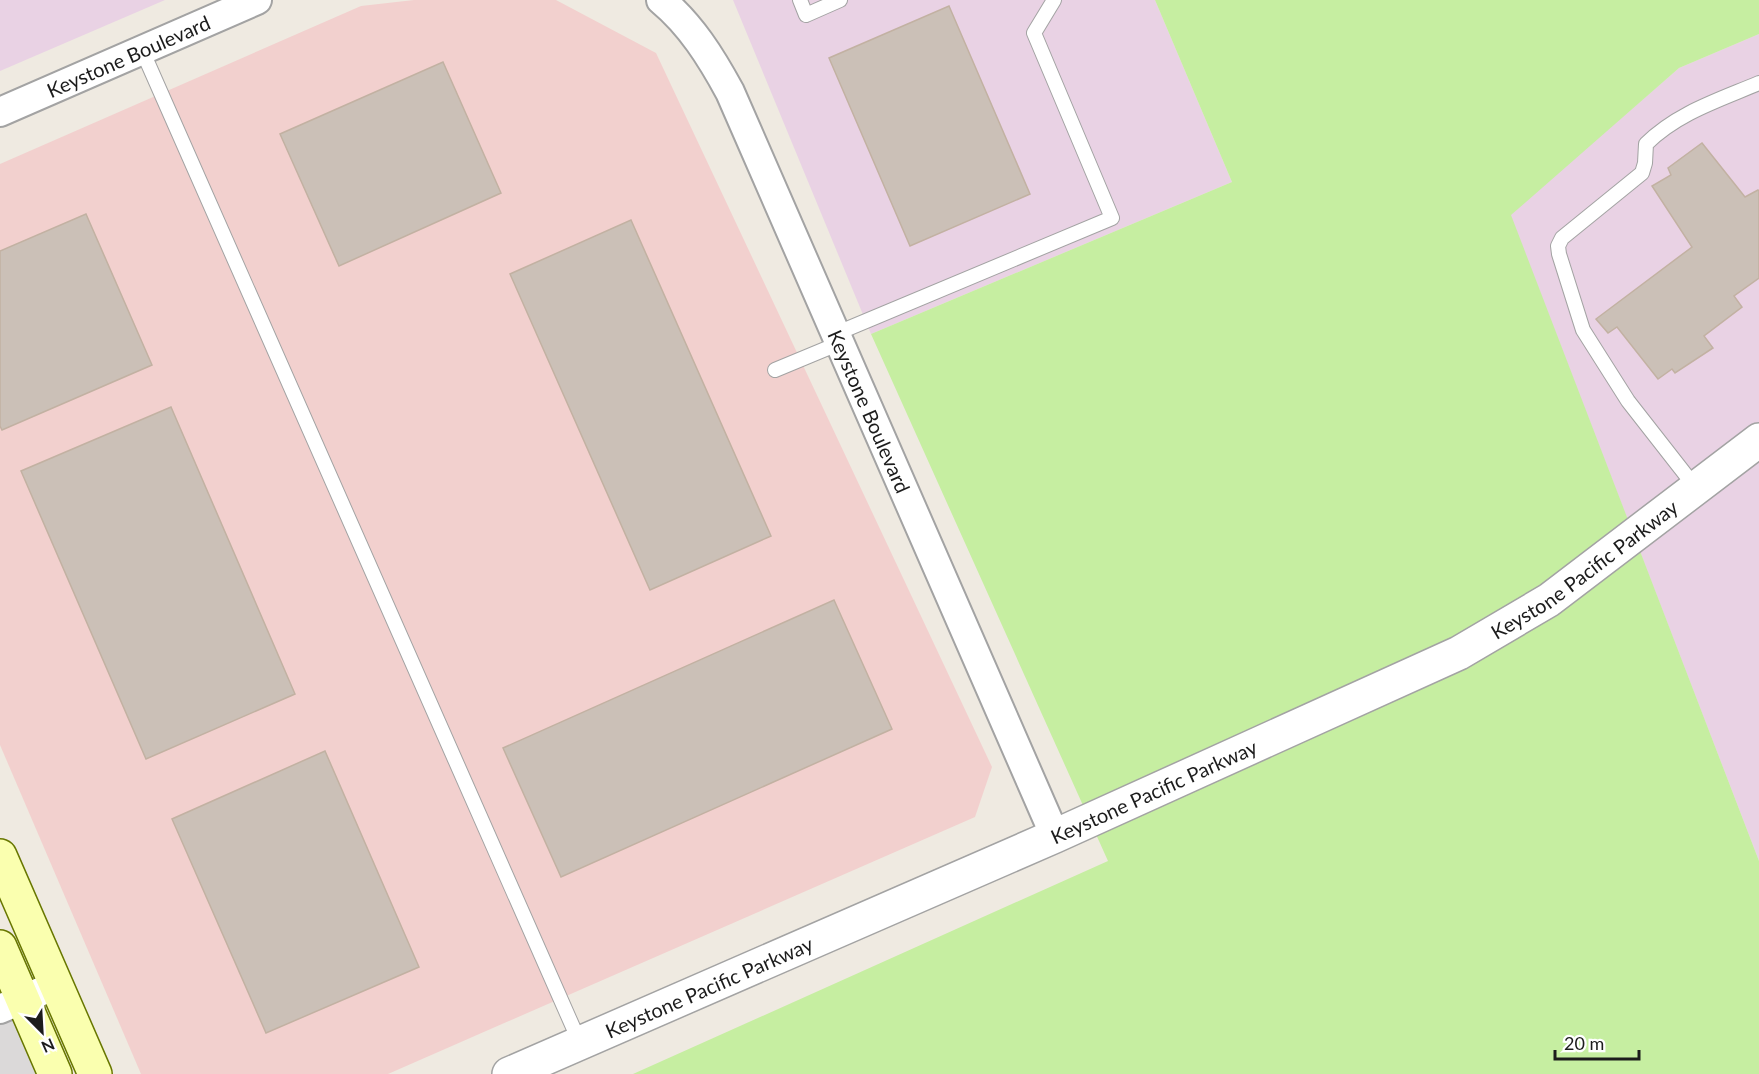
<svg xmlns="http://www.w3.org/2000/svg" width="1759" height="1074" viewBox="0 0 1759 1074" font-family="Lato,sans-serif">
<rect width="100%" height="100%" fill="#efeae1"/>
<polygon fill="#dbd9d9" points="0,983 39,1074 0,1074"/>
<polygon fill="#f2d0ce" points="414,0 556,0 656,53 992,767 975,817 388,1074 141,1074 0,745 0,164 361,6"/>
<g fill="#e9d2e4">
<polygon points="0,0 165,0 0,71"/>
<polygon points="733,0 1155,0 1232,182 871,334"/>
<polygon points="1759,34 1759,861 1510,214 1679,68"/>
</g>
<polygon fill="#c6eea1" points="1155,0 1759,0 1759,34 1679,68 1511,215 1759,861 1759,1074 633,1074 1108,861 871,334 1232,182"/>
<g fill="#cbc0b7" stroke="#c2b1a2" stroke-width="1.5">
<polygon points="949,6 1030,194 910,246 829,58"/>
<polygon points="443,62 501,193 339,266 280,134"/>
<polygon points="1702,143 1745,197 1758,190 1759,191 1759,278 1734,296 1742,307 1704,336 1713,348 1675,373 1672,369 1658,379 1617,327 1608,333 1596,319 1692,247 1652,186 1671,175 1668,168"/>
<polygon points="86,214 152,365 2,430 0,426 0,251"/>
<polygon points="631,220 771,536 650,590 510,274"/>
<polygon points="171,407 295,694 146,759 21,471"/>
<polygon points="834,600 892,729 561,877 503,748"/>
<polygon points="325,751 419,967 266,1033 172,819"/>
</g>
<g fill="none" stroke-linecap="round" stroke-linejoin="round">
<g stroke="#a3a3a3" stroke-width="16">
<g id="service">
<polyline points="800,0 806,15 840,0"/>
<polyline points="142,50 580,1043"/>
<polyline points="835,334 1112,218 1034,33 1054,0"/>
<polyline points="775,370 840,343"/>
<path d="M1696,488L1628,401L1583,330L1559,254L1558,246L1562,238L1642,173L1645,163L1646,144C1677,113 1719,100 1759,83"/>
</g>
</g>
<g stroke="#a3a3a3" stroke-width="32">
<g id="minor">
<path id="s1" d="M661,0C691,25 711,57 730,92L1055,836"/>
<path id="s2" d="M0,112L257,0"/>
<polyline points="0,1009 56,985"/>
</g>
</g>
<g stroke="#a3a3a3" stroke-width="36">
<g id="tertiary">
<path id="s3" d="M509,1074L1055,836L1459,653L1549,600L1759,440"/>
</g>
</g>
<g stroke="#687700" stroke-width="36">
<g id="secondary">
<polyline points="0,856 95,1074"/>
<polyline points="0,947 55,1074"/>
</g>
</g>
<use href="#service" stroke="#fff" stroke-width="14"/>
<use href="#minor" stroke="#fff" stroke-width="28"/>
<use href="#tertiary" stroke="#fff" stroke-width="33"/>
<use href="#secondary" stroke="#faffaf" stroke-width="33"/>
</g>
<g text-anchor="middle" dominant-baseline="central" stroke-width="4.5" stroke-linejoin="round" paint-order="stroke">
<g font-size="20" fill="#1c1c1c" stroke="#fff">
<text stroke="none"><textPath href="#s2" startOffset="140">Keystone Boulevard</textPath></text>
<text stroke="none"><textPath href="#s1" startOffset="464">Keystone Boulevard</textPath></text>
<text stroke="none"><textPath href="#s3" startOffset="1190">Keystone Pacific Parkway</textPath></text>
<text stroke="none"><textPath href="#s3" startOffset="704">Keystone Pacific Parkway</textPath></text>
<text stroke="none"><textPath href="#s3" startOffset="218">Keystone Pacific Parkway</textPath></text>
</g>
</g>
<g transform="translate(42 1032) rotate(156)" stroke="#ffffff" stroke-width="4.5" paint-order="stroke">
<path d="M0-4.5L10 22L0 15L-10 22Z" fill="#1c1c1c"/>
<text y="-9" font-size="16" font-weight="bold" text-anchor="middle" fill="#1c1c1c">N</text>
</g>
<path d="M1555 1050v9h84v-9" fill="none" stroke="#1c1c1c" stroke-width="3"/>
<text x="1564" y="1050" font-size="18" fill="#1c1c1c" stroke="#ffffff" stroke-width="4.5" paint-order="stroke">20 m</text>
</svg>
